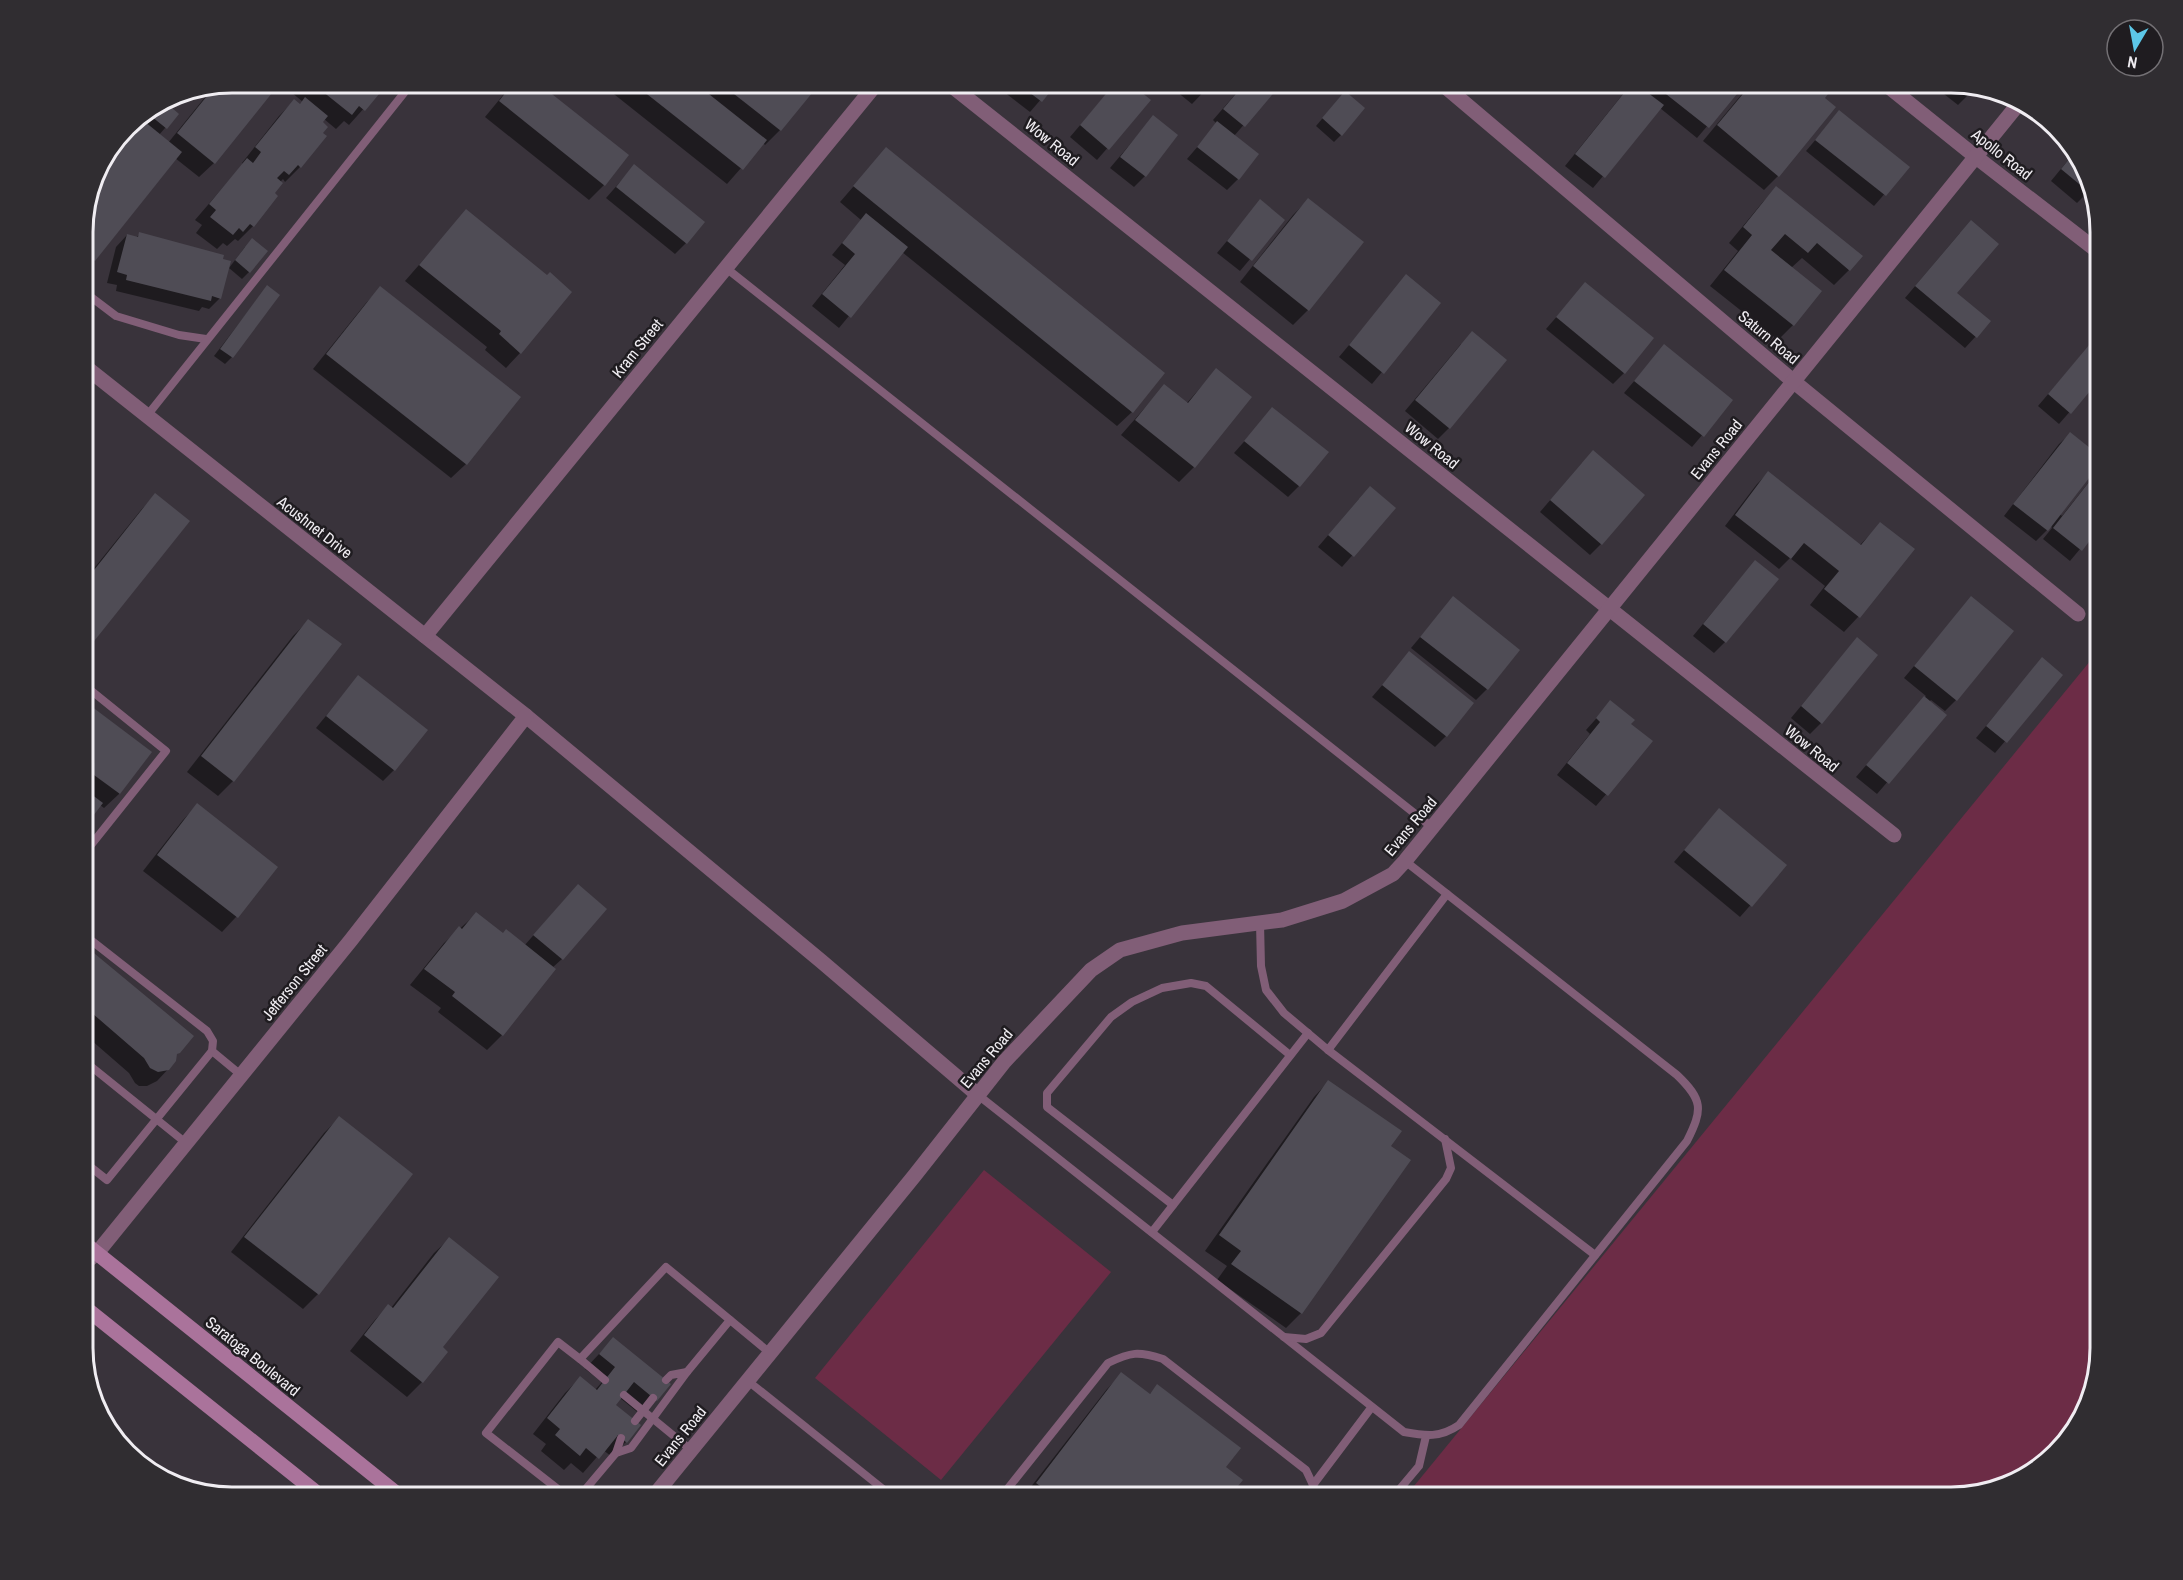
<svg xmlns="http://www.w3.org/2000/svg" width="2183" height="1580" viewBox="0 0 2183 1580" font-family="'Archivo Narrow',sans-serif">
<rect width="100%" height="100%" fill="#39333b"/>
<g fill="#6c2c46">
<polygon points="2100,649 2100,1348 2093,1395 2070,1439 2017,1482 1951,1497 1405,1497"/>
<polygon points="984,1170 1111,1272 941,1480 815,1378"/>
</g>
<g fill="#0007">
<polygon points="232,82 278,83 214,163 199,177 175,158 83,270 83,222 98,166 133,120 139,119 162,102 177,114 159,135 168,143 214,86"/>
<polygon points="296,83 376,83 382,88 349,125 344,121 336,129 324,119 300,167 285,182 283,179 280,182 273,193 276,196 253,226 238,241 235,239 227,246 223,243 217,249 196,233 202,225 195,220 243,164 242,163 279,116 294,101 299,105 303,102 291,92 297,84"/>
<polygon points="513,83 536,83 627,156 604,185 589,200 485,117"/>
<polygon points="600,83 810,83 815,87 780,130 765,145 763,143 727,184"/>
<polygon points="997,83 1055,83 1030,112 995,85"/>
<polygon points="1116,83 1127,83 1149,100 1097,160 1070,137"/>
<polygon points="1156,83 1171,83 1164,89"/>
<polygon points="1175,83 1212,83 1192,104 1171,87"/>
<polygon points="1245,83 1280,83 1234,136 1238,179 1227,190 1187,159 1217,124 1213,120"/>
<polygon points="1616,83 1629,83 1623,88"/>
<polygon points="1634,83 1690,83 1701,91 1708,83 1744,83 1697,138 1660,108 1593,188 1565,166 1623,94"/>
<polygon points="1751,83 1810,83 1825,95 1778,176 1764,190 1703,141"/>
<polygon points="1930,83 1951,83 1976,87 1958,105"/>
<polygon points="1338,100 1341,135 1334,142 1316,126"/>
<polygon points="1839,112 1908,167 1874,206 1806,151"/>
<polygon points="1153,117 1145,176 1134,187 1110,168"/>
<polygon points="886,149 1132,412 1117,426 902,252 839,328 812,306 845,265 832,255 861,220 840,202"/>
<polygon points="2074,153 2085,166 2090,190 2077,203 2051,181"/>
<polygon points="634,166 686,243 675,254 606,198"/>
<polygon points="1776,188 1849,270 1834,285 1802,258 1791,268 1793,325 1778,340 1710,286 1738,251 1729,243 1762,203"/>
<polygon points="1308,200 1308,310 1293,325 1240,282 1293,215"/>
<polygon points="1260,201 1283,220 1240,271 1217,253"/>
<polygon points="466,211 520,353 506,368 485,350 487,347 405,281"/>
<polygon points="1960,233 1955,293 1989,322 1965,348 1905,298"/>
<polygon points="140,234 220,298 209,309 202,307 199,311 116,291 117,285 107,283 116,247 127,235 136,238"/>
<polygon points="245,247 249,272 242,279 229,268"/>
<polygon points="1407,276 1439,303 1372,384 1339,357"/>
<polygon points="1585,284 1624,373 1613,384 1546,329"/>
<polygon points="267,287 232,357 225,364 214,356"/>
<polygon points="381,288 466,464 451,478 313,369 366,303"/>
<polygon points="2100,333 2100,377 2059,424 2038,406"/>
<polygon points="1461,344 1449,428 1438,439 1405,411"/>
<polygon points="1664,346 1731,401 1692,447 1624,393"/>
<polygon points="1216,370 1194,467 1179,482 1121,435 1164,386 1186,404"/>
<polygon points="1273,409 1299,486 1288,497 1234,453"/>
<polygon points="2070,434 2100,458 2100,462 2060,514 2062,516 2100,468 2100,525 2070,561 2043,539 2052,528 2051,526 2036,541 2004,516 2059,444"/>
<polygon points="1582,463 1601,544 1590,555 1540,512"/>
<polygon points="1768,473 1860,545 1880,524 1912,550 1858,617 1844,632 1810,605 1825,586 1790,558 1779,569 1725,526 1757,484"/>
<polygon points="155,495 188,521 83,652 83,582 141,510"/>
<polygon points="1359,499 1394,508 1342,567 1318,547"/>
<polygon points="1745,573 1725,642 1714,653 1693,636"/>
<polygon points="1453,598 1487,689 1476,700 1411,648"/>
<polygon points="1971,598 1956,700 1945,711 1931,700 1929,702 1945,715 1877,794 1856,777 1926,696 1904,678"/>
<polygon points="308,621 233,781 218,796 187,772 293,636"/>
<polygon points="1857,639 1821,723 1810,734 1791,718"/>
<polygon points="1410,653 1446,736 1435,747 1372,697"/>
<polygon points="2042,659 2061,675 1995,753 1976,738"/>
<polygon points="358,677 394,770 383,781 316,728"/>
<polygon points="83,702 150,752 119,794 104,808 100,805 83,827"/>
<polygon points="1611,702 1629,725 1651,742 1596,806 1557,775 1590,734 1586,730"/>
<polygon points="197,805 276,867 236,917 222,932 143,871 183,820"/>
<polygon points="1709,821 1785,866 1740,917 1674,862"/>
<polygon points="567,897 562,959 552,968 554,970 502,1035 487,1050 438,1012 441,1008 410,985 444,943 476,914 503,934 524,946"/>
<polygon points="83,945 192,1036 175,1056 172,1065 157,1081 147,1086 139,1086 135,1083 129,1073 83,1033"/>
<polygon points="1328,1082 1301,1313 1286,1328 1217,1280 1227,1266 1205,1251 1314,1097"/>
<polygon points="339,1118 318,1294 303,1309 231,1252 324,1133"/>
<polygon points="449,1239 441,1347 422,1382 407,1397 350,1351 374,1321 388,1306 391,1308 434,1253"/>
<polygon points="613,1339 669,1384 641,1415 620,1398 614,1405 626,1442 611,1456 603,1450 583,1473 571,1463 564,1470 541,1451 546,1444 533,1434 565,1393 580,1378 595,1390 602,1382 585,1369"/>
<polygon points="1122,1374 1149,1395 1157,1386 1224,1467 1240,1480 1227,1497 1023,1497 1107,1389"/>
</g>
<g fill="#4f4c55">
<polygon points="232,82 280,83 215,164 177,133 215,86"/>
<polygon points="312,83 377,83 384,88 365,111 359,106 352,115"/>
<polygon points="513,83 538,83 629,155 605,186 499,101"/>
<polygon points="633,83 695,83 767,140 743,170"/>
<polygon points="720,83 812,83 817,87 781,131"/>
<polygon points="1017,83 1057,83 1042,102"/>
<polygon points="1115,83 1130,83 1151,100 1109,150 1080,125"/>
<polygon points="1189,83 1214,83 1204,94"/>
<polygon points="1245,83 1282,83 1245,127 1223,109"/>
<polygon points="1632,83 1635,83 1664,105 1605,178 1575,154"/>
<polygon points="1652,83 1693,83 1702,90 1709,83 1746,83 1709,128"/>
<polygon points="1752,83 1812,83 1828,94 1825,98 1836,107 1779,177 1717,125"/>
<polygon points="1345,91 1365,108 1342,136 1322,118"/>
<polygon points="305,97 328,116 323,122 328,127 323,133 327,136 301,168 298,165 289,175 284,171 277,178 283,183 275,193 278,196 254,227 250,224 243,232 239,228 233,235 210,217 216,210 209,204 247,158 253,163 261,152 255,147 294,99 300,104"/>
<polygon points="164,101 179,114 167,129 146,112"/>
<polygon points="1839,110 1910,167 1886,196 1815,140"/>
<polygon points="1153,115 1178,135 1146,177 1120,157"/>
<polygon points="139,117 182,152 95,261 83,251 83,222 98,166 133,120"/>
<polygon points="1217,121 1259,154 1239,180 1197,147"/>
<polygon points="886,147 1165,373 1133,413 853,186"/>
<polygon points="2074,153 2085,166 2091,191 2090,193 2061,169"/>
<polygon points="634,164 705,222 687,244 616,187"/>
<polygon points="1776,186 1863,256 1850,271 1817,243 1808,253 1785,234 1771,250 1822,291 1794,326 1724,270 1752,235 1743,227"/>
<polygon points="1308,198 1364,242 1309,311 1253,266"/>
<polygon points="1260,199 1285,220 1252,261 1227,241"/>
<polygon points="466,209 547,275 550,272 572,292 521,354 499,334 501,331 419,265"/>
<polygon points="866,213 908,247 851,318 822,294 855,254 842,243"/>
<polygon points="1971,220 1999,244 1957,293 1991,321 1977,338 1915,286"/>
<polygon points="139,232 224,255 223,259 231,261 221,299 212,296 211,301 126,280 127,275 117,272 127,234 138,237"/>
<polygon points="252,238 268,251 250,273 235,260"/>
<polygon points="1406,274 1441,303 1384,374 1349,345"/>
<polygon points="1585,282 1654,338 1625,374 1556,317"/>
<polygon points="267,285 280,295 233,358 220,349"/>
<polygon points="380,286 521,397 467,465 326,354"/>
<polygon points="1472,331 1507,360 1450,429 1415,400"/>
<polygon points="2100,332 2100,379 2071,414 2048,394"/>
<polygon points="1664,344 1733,400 1704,437 1634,381"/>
<polygon points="1216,368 1252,397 1195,468 1135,420 1164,384 1188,403"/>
<polygon points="1272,407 1329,452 1300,487 1244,441"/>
<polygon points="2070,432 2100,456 2100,464 2048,531 2013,504"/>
<polygon points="1593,450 1645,495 1602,545 1550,500"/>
<polygon points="2100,468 2100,527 2082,551 2053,528"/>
<polygon points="1768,471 1861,545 1880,522 1915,549 1860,618 1824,589 1839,571 1804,543 1791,559 1735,515"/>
<polygon points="1370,486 1396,508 1354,557 1328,535"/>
<polygon points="155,493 190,521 83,655 83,584"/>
<polygon points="1755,560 1779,579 1726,643 1703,624"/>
<polygon points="1453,596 1520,650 1488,690 1420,637"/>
<polygon points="1971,596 2014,631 1957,701 1914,666"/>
<polygon points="308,619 342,644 234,782 201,756"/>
<polygon points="1857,637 1878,655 1822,724 1801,706"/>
<polygon points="1409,651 1474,703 1447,737 1382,685"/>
<polygon points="2042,657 2063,675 2007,743 1986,726"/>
<polygon points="358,675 428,730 395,771 326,716"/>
<polygon points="1924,696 1947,715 1889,784 1866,765"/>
<polygon points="83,700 152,752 120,794 83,767"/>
<polygon points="1610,700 1635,720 1631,724 1653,741 1608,796 1567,763 1600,722 1596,718"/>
<polygon points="83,788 103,803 83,829"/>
<polygon points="197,803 278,867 238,918 157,855"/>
<polygon points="1719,808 1787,865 1752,907 1684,850"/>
<polygon points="578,884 607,909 563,960 533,935"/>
<polygon points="476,912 503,933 506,929 556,969 503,1036 452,996 455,992 424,969 459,926 462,929"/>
<polygon points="83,944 194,1036 180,1053 177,1054 176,1061 169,1070 158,1072 150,1068 144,1058 85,1007 83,1009"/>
<polygon points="1328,1080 1402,1131 1391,1146 1411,1160 1302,1314 1231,1264 1241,1251 1219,1235"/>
<polygon points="339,1116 413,1174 319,1295 244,1237"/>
<polygon points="449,1237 499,1277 443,1347 448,1352 423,1383 364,1335 388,1304 393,1308"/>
<polygon points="613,1337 671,1384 657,1401 634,1382 616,1405 641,1425 627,1443 618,1435 599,1459 586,1448 580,1456 555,1435 560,1429 547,1418 580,1376 597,1390 615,1367 599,1354"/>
<polygon points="1121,1372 1150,1394 1157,1384 1241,1448 1226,1467 1243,1480 1229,1497 1055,1497 1036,1483"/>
</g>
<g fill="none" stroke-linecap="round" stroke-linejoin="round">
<g stroke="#815e77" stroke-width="8">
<polyline points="726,268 1433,828"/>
<polyline points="83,291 116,316 179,335 206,339"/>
<polyline points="146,417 404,93 406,83"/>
<polyline points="83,855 166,751 83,684"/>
<polyline points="1260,923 1261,966 1266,990 1284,1013 1328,1050 1595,1255"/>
<polyline points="83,934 207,1031 213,1041 212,1051"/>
<polyline points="1328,1050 1447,894"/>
<polyline points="83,1060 186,1143"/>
<path d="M978,1095L1404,1432C1426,1436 1440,1438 1459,1425L1687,1141C1703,1109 1703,1100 1677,1075L1405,861"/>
<polyline points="83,1161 107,1180 212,1051 241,1075"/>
<polyline points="1173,1205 1047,1107 1047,1093 1111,1017 1132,1002 1162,988 1191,983 1206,986 1290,1055"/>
<polyline points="1152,1232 1308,1033"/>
<polyline points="1284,1337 1306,1339 1321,1333 1446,1179 1451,1168 1445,1139"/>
<polyline points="687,1372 730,1320"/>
<polyline points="605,1380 580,1359 666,1267 770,1353"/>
<polyline points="748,1381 893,1497"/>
<polyline points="624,1395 691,1450"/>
<polyline points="635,1421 653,1398"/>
<polyline points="616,1453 621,1438"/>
<polyline points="1313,1485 1371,1408"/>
<polyline points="568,1497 486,1433 558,1342 580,1359"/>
<polyline points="579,1497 616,1453 631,1448 687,1372 671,1375 666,1380"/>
<path d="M1001,1497L1108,1363C1131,1352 1138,1351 1163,1359L1306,1470L1313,1485L1316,1497"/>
<polyline points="1393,1497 1419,1466 1426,1436"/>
</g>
<g stroke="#815e77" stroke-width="15">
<polyline points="948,83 1894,835"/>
<polyline points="1441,83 1793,381 2078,614"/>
<polyline points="1884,83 1976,157 2100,253"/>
<polyline points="83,365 526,716 821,961 978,1095"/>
<polyline points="425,636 877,83"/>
<polyline points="83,1264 97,1253 351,940 526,716"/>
<polyline points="653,1497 915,1175 1004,1062 1091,970 1120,950 1182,933 1282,920 1343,901 1393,874 1405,861 2020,102"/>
</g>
<g stroke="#aa739b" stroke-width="15">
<polyline points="83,1242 401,1497"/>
<polyline points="83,1306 322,1497"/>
</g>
</g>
<g text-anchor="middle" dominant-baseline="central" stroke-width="5" stroke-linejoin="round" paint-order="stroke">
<g font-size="16" fill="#f0edf2" stroke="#1f1c20">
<text transform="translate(1052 142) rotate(39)">Wow Road</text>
<text transform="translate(2002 154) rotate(38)">Apollo Road</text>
<text transform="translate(1769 337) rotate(40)">Saturn Road</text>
<text transform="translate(637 348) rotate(-51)">Kram Street</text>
<text transform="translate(1432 445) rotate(39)">Wow Road</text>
<text transform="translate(1716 449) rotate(-51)">Evans Road</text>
<text transform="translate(315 527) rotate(38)">Acushnet Drive</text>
<text transform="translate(1812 748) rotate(39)">Wow Road</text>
<text transform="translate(1410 826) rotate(-50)">Evans Road</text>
<text transform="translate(294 982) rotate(-51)">Jefferson Street</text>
<text transform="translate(986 1058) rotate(-50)">Evans Road</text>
<text transform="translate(253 1356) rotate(39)">Saratoga Boulevard</text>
<text transform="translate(680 1436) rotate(-51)">Evans Road</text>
</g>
</g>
<path d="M0 0H2183V1580H0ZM232 93H1951A139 139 0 0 1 2090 232V1348A139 139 0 0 1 1951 1487H232A139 139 0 0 1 93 1348V232A139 139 0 0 1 232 93Z" fill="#302d31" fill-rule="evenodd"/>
<path fill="none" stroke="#f0edf2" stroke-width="3" d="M232 93H1951A139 139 0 0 1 2090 232V1348A139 139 0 0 1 1951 1487H232A139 139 0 0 1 93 1348V232A139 139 0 0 1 232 93Z"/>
<g transform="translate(2135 48) rotate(190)"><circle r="28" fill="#1f1c20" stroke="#737074" stroke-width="1.5"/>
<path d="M0-4.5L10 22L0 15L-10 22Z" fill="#5cc7e8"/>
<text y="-9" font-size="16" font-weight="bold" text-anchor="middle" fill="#f0edf2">N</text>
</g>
</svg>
